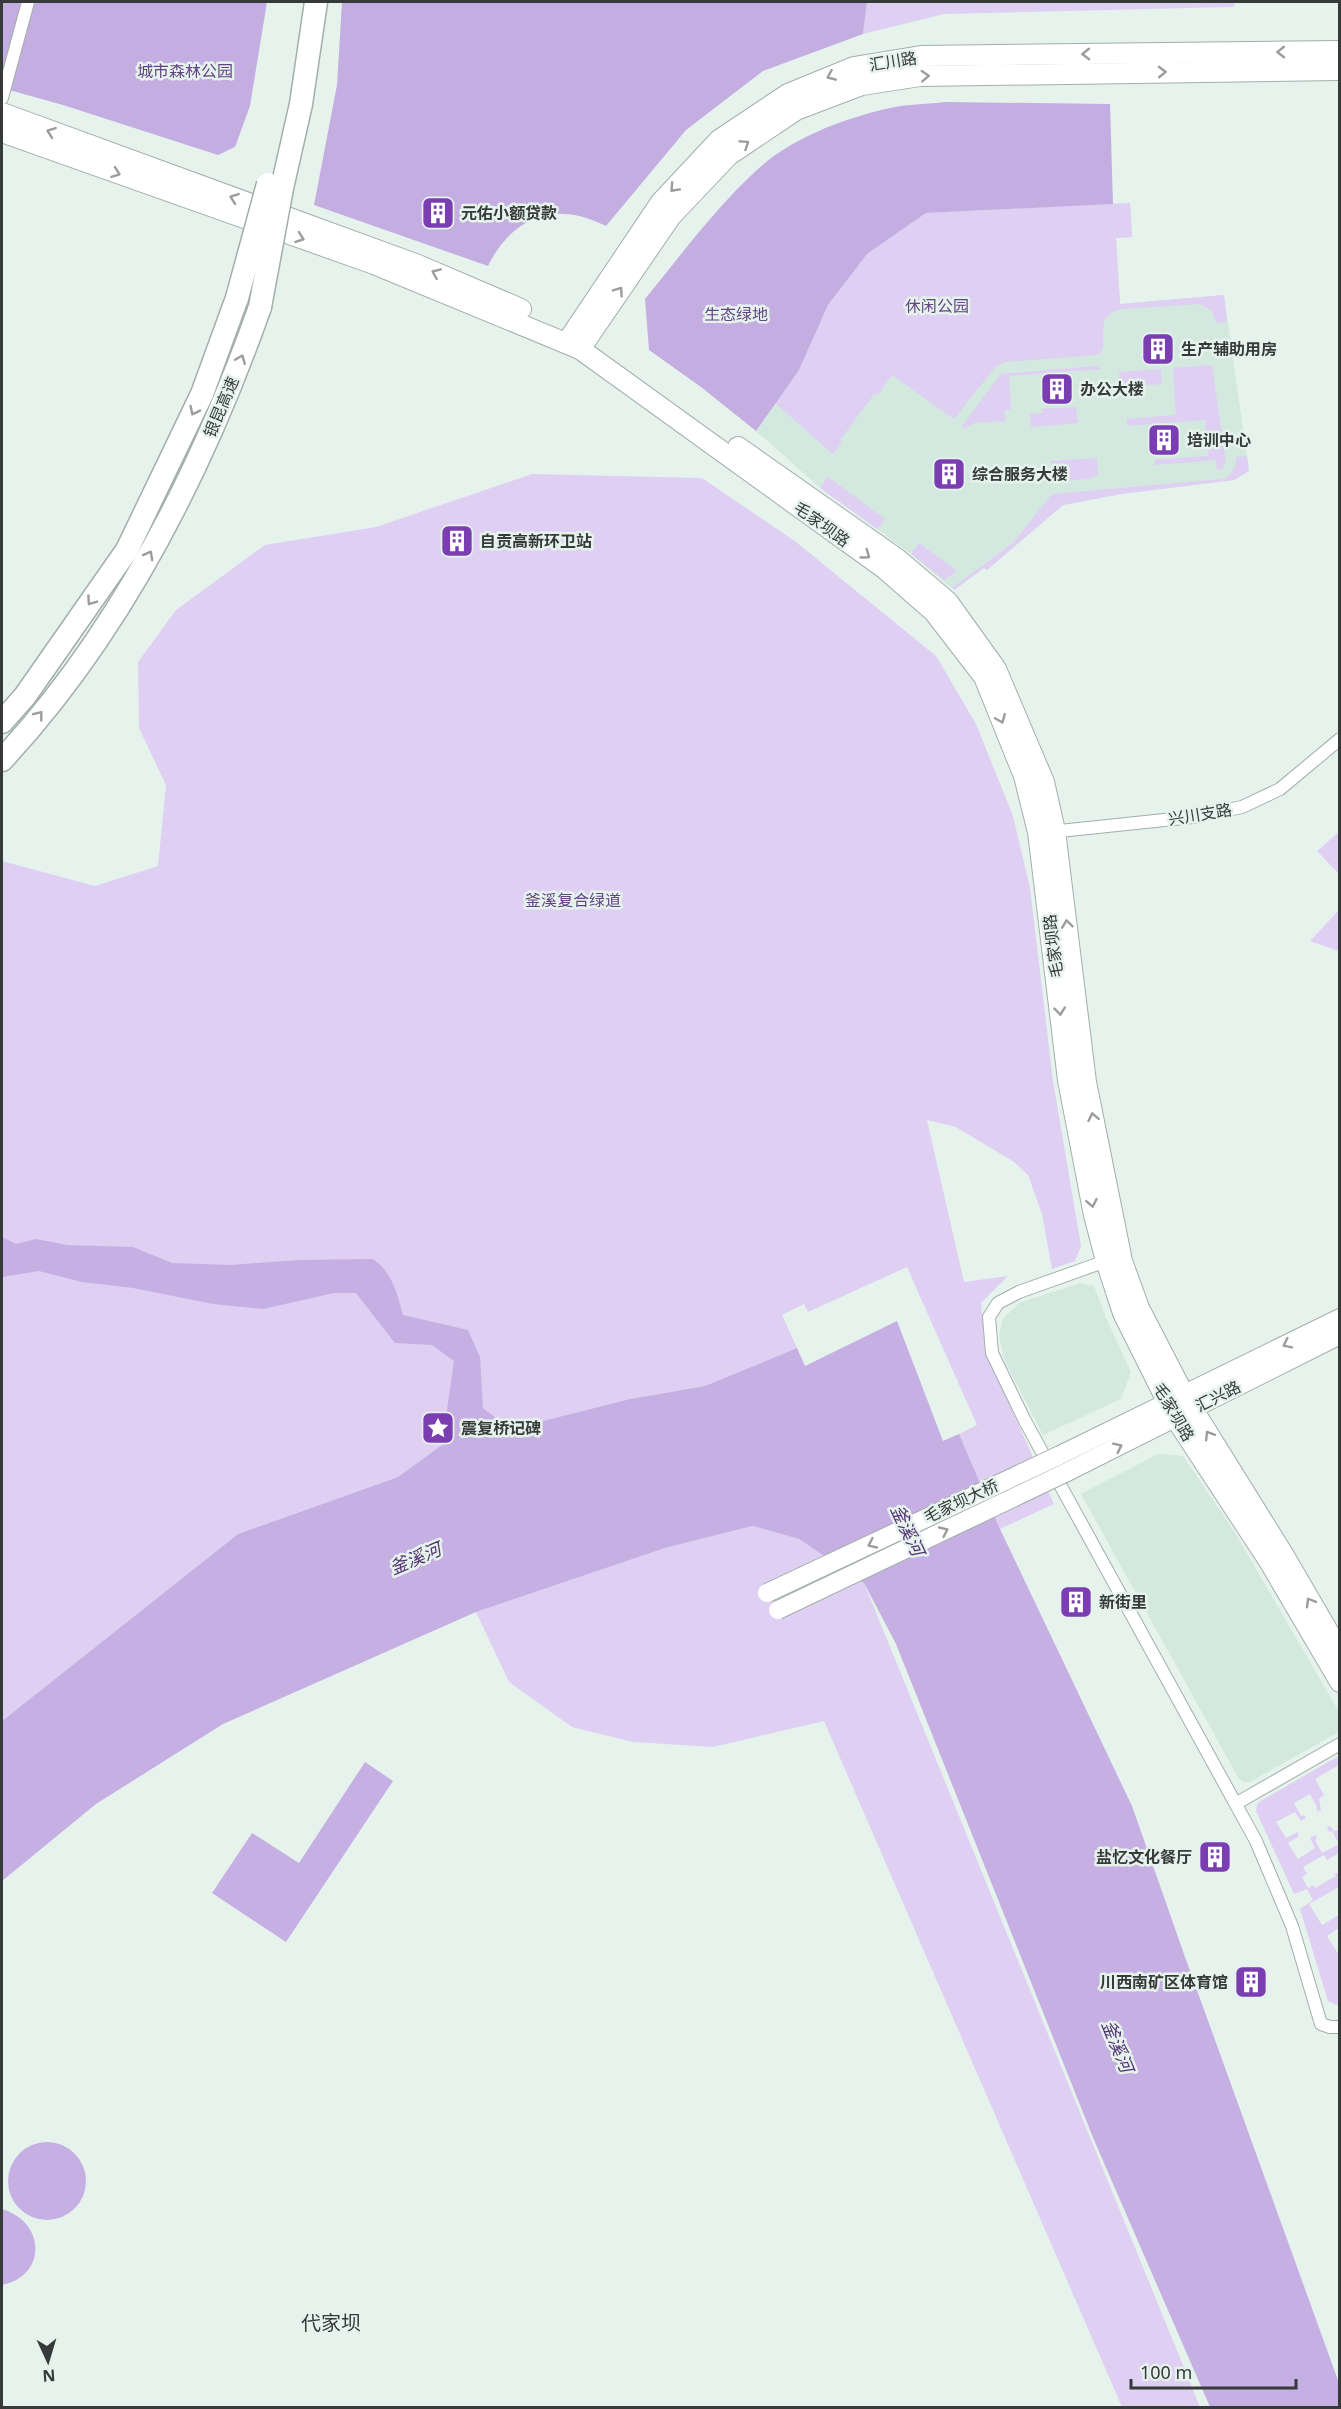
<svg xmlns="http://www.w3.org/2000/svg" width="1341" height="2409" viewBox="0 0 1341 2409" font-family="'Noto Sans','Noto Sans SC',sans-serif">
<rect width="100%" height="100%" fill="#e6f3ed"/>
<g fill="#d3e8df">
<polygon points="1130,203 1132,237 1116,238 1120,304 1224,295 1249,471 1234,480 1121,494 1063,505 987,570 984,568 954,590 911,554 818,486 756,431 799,370 1113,204"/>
<polygon points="1080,1283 1094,1286 1106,1318 1131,1372 1121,1399 1043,1435 1005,1361 999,1336 1003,1319 1019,1303"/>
<polygon points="1158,1454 1183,1456 1234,1531 1339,1712 1339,1731 1337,1733 1250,1782 1244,1782 1239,1779 1081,1494"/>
</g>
<g fill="#decff3">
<polygon points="867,2 1236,2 1233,7 944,14 863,34"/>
<path d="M1130,203L1132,237L1116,238L1120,304L1224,295L1227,321L1216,323L1212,311L1200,304L1121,309C1097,316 1105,329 1103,349L1098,355L1005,362L996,366L954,419L892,375L878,395L875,393L840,440L842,442L833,454L775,403L799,370L828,305L867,254L926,213Z"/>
<polygon points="1212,365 1226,463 1223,468 1217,470 1216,460 1155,465 1155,460 1208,456 1205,420 1127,426 1127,419 1176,415 1173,368"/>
<polygon points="1096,366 1102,369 1009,376 1011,409 1005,410 1005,421 975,423 965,428 962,426 1001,374"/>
<polygon points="1161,369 1162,384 1121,387 1119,372"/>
<polygon points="1076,407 1078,423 1031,427 1030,414 1042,413 1042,409"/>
<path d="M1247,456L1249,471L1234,480L1121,494L1063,505L987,570L984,568L954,590L952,588L1014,542L1052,494L1223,479C1232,475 1236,468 1236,457Z"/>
<polygon points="1097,458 1098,473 1093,478 1053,483 1051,461"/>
<polygon points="532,474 702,478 796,542 936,656 976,724 1013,816 1030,888 1053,1081 1081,1246 1075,1261 1052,1269 1042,1214 1028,1175 1014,1162 956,1127 927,1120 964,1282 1008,1276 981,1303 985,1350 1054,1504 1000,1529 959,1434 977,1425 907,1267 808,1312 804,1304 782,1315 797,1348 705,1386 630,1399 511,1429 483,1408 446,1442 398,1477 238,1534 2,1721 2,861 95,886 158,866 166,785 139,728 138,662 176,610 265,545 376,527"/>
<polygon points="828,477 885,519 877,529 820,488"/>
<polygon points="919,543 957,571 944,580 911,554"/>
<polygon points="1339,832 1339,874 1317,851"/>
<polygon points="1339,910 1339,951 1310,941"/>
<polygon points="754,1526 799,1539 864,1583 1200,2407 1122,2407 824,1721 713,1747 633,1742 572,1727 509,1682 476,1612 665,1548"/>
<polygon points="1337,1757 1339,1765 1315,1779 1324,1795 1319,1799 1321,1810 1318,1812 1316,1808 1317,1807 1310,1794 1294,1803 1301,1816 1304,1815 1306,1818 1301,1821 1295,1812 1276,1822 1286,1838 1297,1832 1299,1836 1288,1843 1298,1859 1315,1848 1310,1838 1315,1835 1317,1838 1315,1840 1322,1853 1339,1844 1332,1831 1329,1832 1327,1828 1330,1826 1334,1831 1339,1830 1339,1853 1327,1860 1324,1855 1303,1867 1307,1874 1302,1877 1308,1888 1313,1885 1315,1888 1336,1876 1335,1874 1339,1872 1339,1887 1309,1904 1322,1925 1339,1915 1339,1928 1327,1936 1337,1952 1339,1951 1339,2006 1328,2001 1300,1909 1313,1900 1307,1889 1294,1894 1256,1811 1257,1804 1262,1800"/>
</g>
<g fill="#c4ade1">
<polygon points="2,2 267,2 250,106 235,147 218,155 63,105 2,88"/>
<path d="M342,2H867L863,34L763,71L686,130L606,226C555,200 513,216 488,266L314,205L337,85Z"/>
<path d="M945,102L1110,104L1113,204L926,213L867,254L828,305L799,370L756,431L701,387L649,350L645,299C681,255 716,207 759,168C793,137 850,116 895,107C911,104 928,104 945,102Z"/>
</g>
<g fill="#c6afe3">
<path d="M2,1237L16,1244L36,1239L67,1245L133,1247L172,1263L230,1265L299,1260L373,1259C392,1272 397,1293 403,1315L468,1330L480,1357L483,1408L511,1429L630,1399L705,1386L797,1348L805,1366L897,1321L943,1441L959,1434L1000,1529L1132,1806L1185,1957L1339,2383V2407H1210L1094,2140L896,1644L864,1583L799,1539L753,1526L665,1548L476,1612L223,1724L96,1804L2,1881V1721L238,1534L398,1477L446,1442V1417L454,1361L432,1345L395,1343L356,1293H334L263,1309L213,1304L133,1288L82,1282L39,1271L2,1277Z"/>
<polygon points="365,1762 393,1781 286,1942 212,1893 252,1833 299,1863"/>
<circle cx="47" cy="2181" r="39"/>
<path d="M2,2209C46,2222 47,2276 2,2285Z"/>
</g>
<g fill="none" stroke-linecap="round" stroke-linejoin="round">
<g stroke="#a2afa9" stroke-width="14">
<g id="street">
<polyline points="2,98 28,2"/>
<polyline points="1050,832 1193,817 1242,807 1280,789 1340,739"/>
<polyline points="1106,1261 1019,1292 998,1303 989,1317 992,1353 1025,1421 1256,1841 1292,1926 1321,2024 1330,2027 1340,2027"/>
<polyline points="1237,1803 1340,1744"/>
</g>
</g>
<g stroke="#a2afa9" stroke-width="20">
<g id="secondary">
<polyline points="1058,1456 1340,1318"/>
<polyline points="1065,1473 1340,1335"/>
</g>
</g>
<g stroke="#a2afa9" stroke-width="22">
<g id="primary">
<polyline points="2,113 418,265 521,309"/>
<polyline points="2,132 374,264 580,349 885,569 934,612 984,677 1024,776 1038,832 1068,1080 1094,1215 1106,1261 1123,1313 1176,1419 1269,1561 1340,1682"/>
<polyline points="567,342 661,202 719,140 788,94 854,67 921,56 1340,51"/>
<polyline points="580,349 671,216 729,155 796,110 862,85 920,76 1340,70"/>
<polyline points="738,447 896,558 948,602 996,669 1044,782 1055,831 1086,1082 1122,1261 1139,1308 1184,1395 1283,1554 1340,1652"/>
</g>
</g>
<g stroke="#a2afa9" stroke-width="25">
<g id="highway">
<polyline points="282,188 301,104 316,2"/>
<polyline points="2,722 25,696 127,550 202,394 237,298"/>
<path d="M2,760C121,632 202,471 260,307"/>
</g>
</g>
<use href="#street" stroke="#fff" stroke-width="12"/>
<use href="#secondary" stroke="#fff" stroke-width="18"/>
<use href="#primary" stroke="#fff" stroke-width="20"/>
<use href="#highway" stroke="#fff" stroke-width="22"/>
<g stroke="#a2afa9" stroke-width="20" stroke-linecap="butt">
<g id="secondary-bridge">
<polyline points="767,1593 1058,1456"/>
<polyline points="778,1610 1065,1473"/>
</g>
</g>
<g stroke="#a2afa9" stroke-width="25" stroke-linecap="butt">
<g id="highway-bridge">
<polyline points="237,298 268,184"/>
<polyline points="260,307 282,188"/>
</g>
</g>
<use href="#secondary-bridge" stroke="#fff" stroke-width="18"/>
<use href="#highway-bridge" stroke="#fff" stroke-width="22"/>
</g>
<defs><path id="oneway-chevron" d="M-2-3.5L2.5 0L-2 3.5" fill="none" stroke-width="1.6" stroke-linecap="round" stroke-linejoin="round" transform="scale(1.5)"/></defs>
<g stroke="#9a9d9c">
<use href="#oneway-chevron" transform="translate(1281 52) rotate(179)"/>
<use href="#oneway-chevron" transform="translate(1086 54) rotate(179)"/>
<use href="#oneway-chevron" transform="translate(1162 72) rotate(-1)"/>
<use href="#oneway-chevron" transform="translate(831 76) rotate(157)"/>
<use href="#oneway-chevron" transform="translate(925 76) rotate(-3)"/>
<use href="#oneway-chevron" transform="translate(51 132) rotate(-160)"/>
<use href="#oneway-chevron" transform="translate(745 144) rotate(-34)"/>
<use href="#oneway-chevron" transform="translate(116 173) rotate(20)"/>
<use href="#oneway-chevron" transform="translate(674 188) rotate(133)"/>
<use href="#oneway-chevron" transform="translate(234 198) rotate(-160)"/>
<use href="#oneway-chevron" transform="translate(300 238) rotate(20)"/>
<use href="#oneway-chevron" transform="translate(436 273) rotate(-157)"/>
<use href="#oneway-chevron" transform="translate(619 291) rotate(-55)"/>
<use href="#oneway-chevron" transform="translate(241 359) rotate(-68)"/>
<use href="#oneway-chevron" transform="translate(194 411) rotate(116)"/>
<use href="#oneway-chevron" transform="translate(149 555) rotate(-61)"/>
<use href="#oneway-chevron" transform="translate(866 555) rotate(36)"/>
<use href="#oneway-chevron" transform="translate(91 601) rotate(125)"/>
<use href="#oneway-chevron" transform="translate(39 715) rotate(-52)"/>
<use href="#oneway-chevron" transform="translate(1001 719) rotate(68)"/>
<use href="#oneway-chevron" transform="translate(1067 924) rotate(-97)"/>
<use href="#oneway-chevron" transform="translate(1060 1011) rotate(84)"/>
<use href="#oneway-chevron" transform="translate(1093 1117) rotate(-101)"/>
<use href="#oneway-chevron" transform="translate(1092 1203) rotate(79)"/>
<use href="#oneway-chevron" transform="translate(1287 1344) rotate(154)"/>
<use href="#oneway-chevron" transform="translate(1209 1435) rotate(-122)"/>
<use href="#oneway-chevron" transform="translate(1118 1447) rotate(-26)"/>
<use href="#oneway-chevron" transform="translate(944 1531) rotate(-25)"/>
<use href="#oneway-chevron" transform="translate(872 1544) rotate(155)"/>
<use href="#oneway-chevron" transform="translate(1310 1602) rotate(-120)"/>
</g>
<defs>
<g id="building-square" transform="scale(1.725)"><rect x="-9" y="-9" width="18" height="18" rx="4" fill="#7b3db2" stroke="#e6f3ed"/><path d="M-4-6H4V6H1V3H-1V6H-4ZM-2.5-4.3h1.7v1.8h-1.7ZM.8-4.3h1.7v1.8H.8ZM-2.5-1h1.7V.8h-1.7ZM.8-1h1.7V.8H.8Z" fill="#fff"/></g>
<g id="sight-square" transform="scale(1.725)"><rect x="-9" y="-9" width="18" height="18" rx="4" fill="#7b3db2" stroke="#e6f3ed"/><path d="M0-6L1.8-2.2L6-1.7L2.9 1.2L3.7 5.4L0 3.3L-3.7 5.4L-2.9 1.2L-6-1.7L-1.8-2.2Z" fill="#fff"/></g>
</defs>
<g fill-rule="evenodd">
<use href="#building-square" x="438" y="213"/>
<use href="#building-square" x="1158" y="349"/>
<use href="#building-square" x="1057" y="389"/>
<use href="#building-square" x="1164" y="440"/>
<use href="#building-square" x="949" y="474"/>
<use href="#building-square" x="457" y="541"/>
<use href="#sight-square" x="438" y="1428"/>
<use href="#building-square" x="1076" y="1602"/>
<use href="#building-square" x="1215" y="1857"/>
<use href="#building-square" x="1251" y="1982"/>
</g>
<g text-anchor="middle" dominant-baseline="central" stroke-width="5" stroke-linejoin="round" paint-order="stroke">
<g font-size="16" fill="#363b39" stroke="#e6f3ed">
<text transform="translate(893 61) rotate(-9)">汇川路</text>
<text transform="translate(221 407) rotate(-67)">银昆高速</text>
<text transform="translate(822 524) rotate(36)">毛家坝路</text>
<text transform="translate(1200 814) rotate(-9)">兴川支路</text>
<text transform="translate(1053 946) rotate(-97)">毛家坝路</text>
<text transform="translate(1218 1396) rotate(-27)">汇兴路</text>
<text transform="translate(1174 1412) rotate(60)">毛家坝路</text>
<text transform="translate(961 1501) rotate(-25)">毛家坝大桥</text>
</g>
<g font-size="16" fill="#634484" stroke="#e6f3ed">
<text x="185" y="71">城市森林公园</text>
<text x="937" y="306">休闲公园</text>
<text x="736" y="314">生态绿地</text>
<text x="573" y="900">釜溪复合绿道</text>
</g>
<g font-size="16" font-weight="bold" fill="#363b39" stroke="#e6f3ed" text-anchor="start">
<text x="461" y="213">元佑小额贷款</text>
<text x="1181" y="349">生产辅助用房</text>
<text x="1080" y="389">办公大楼</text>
<text x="1187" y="440">培训中心</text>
<text x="972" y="474">综合服务大楼</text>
<text x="480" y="541">自贡高新环卫站</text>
<text x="461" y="1428">震复桥记碑</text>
<text x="1099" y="1602">新街里</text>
<text x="1192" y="1857" text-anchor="end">盐忆文化餐厅</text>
<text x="1228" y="1982" text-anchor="end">川西南矿区体育馆</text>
</g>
<g font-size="18" font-style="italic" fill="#523372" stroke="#e6f3ed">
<text transform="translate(908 1530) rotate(65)">釜溪河</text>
<text transform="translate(415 1558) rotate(-23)">釜溪河</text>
<text transform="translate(1118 2046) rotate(68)">釜溪河</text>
</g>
<g font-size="20" fill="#363b39" stroke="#e6f3ed">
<text x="331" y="2322">代家坝</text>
</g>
</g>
<rect width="1341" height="2409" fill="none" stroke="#363b39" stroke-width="6"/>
<g transform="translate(48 2361) rotate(176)" stroke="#e6f3ed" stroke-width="4.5" paint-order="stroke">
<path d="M0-4.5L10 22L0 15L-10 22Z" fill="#363b39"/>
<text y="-9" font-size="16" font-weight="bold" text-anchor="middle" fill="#363b39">N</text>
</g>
<path d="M1131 2379v9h165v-9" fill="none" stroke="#363b39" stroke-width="3"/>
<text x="1140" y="2379" font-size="18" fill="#363b39" stroke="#e6f3ed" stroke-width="4.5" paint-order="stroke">100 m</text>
</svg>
